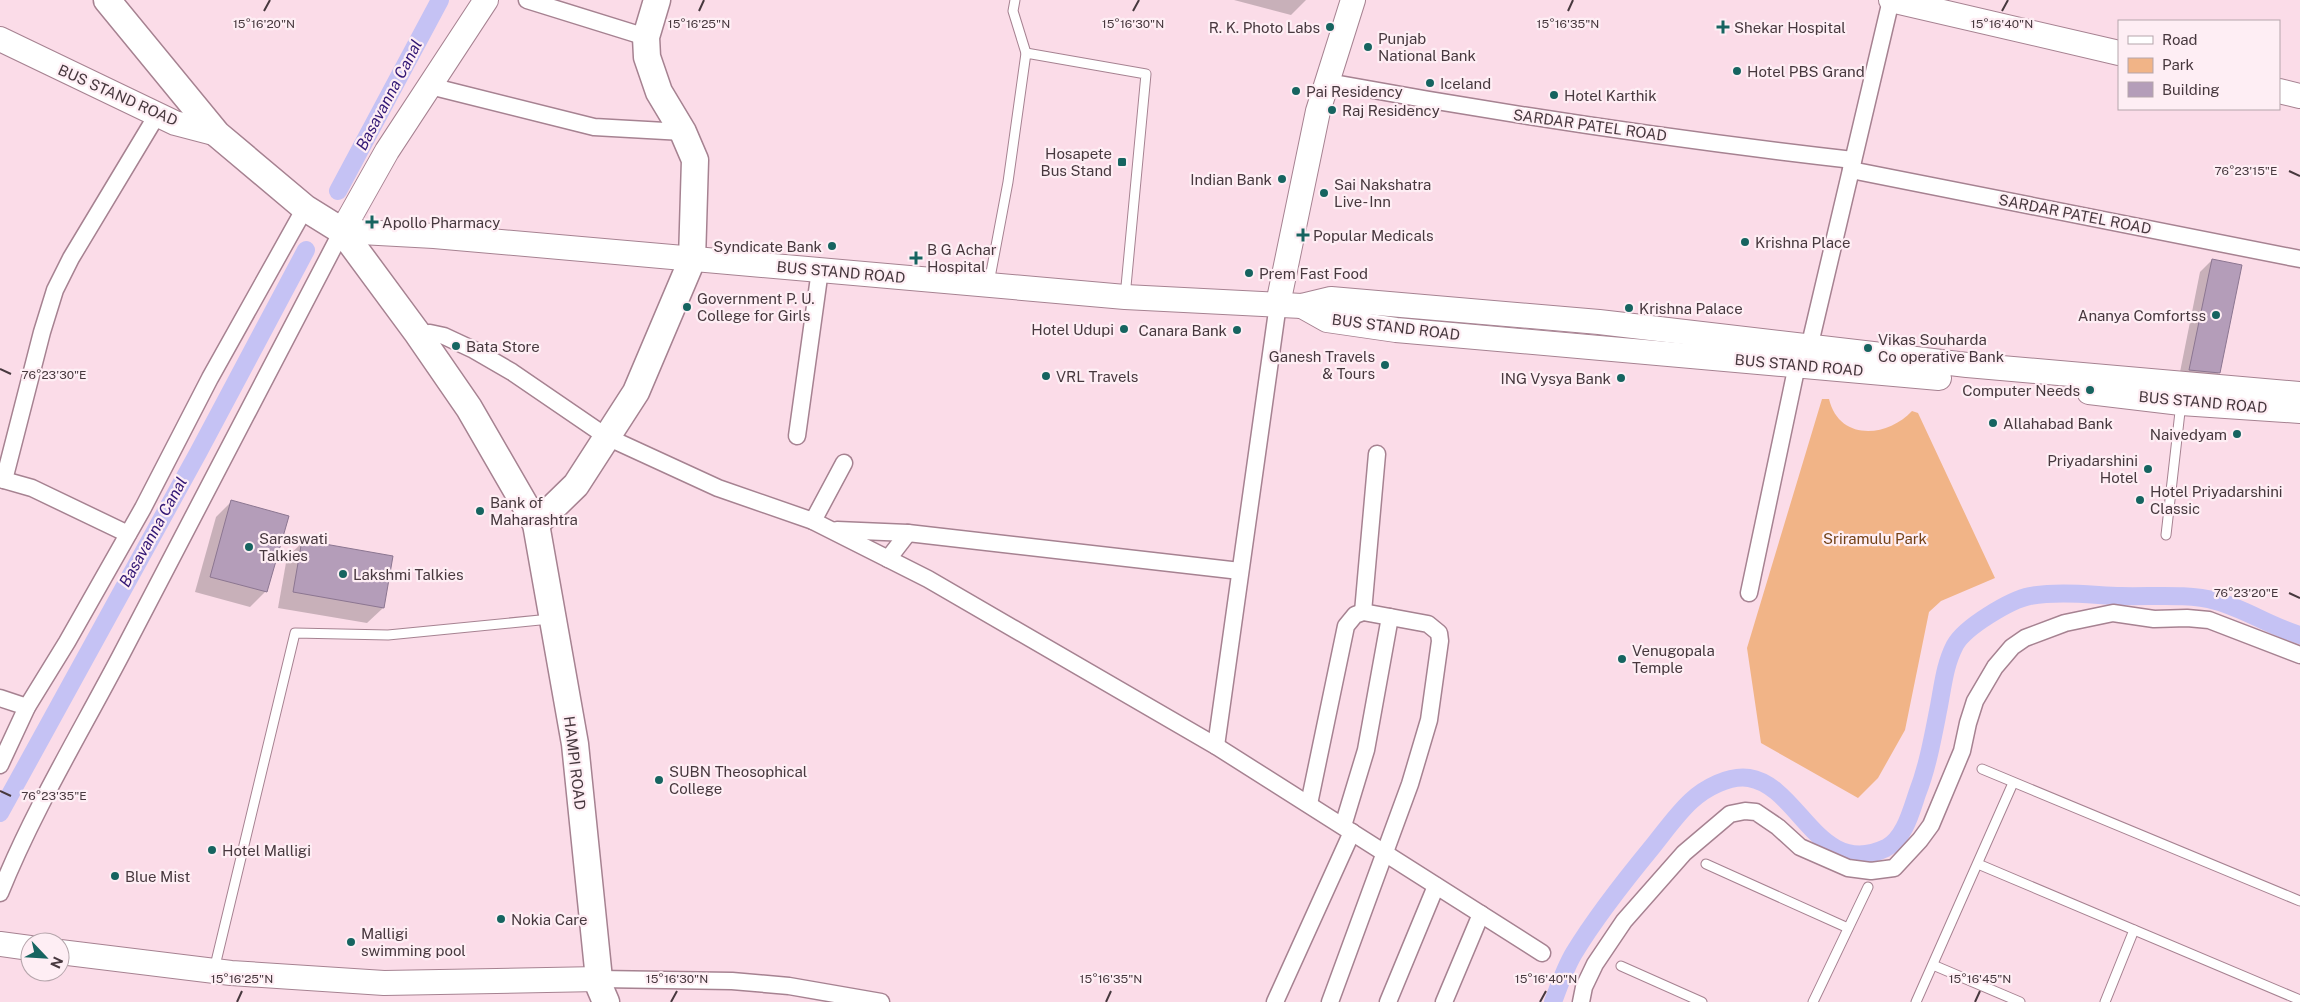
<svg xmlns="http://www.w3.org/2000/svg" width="2300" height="1002" viewBox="0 0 2300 1002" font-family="'Public Sans',sans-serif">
<rect width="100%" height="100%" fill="#fbdce8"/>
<path fill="#f1b487" d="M1822,399H1829C1839,441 1887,438 1912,411L1918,413L1995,578L1941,601L1929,612L1905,730L1878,778L1858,798L1761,743L1747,648Z"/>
<g fill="#0003">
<polygon points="1234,0 1306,0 1291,15"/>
<polygon points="2212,260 2219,373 2207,384 2178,382 2200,272"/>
<polygon points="232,501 266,591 250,607 195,592 216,517"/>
<polygon points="303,542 383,608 367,623 278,608 287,557"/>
</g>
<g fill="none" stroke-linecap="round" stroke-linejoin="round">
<g stroke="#c5c2f4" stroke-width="18">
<polyline points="338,191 440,0"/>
<polyline points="0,813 198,453 306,250"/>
<path d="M1553,1002C1559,986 1565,968 1574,953C1597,915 1625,880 1653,846C1665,831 1677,814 1691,801C1705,788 1729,775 1749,778C1800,786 1818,880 1886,848C1904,839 1911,812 1917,794C1928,766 1933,736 1939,706C1943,685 1945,664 1955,645C1965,627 2010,600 2030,596C2059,591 2091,595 2121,596C2150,597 2188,593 2216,601C2246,609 2271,627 2300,635"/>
</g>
</g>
<g fill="#b49db9" stroke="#8c7691">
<polygon points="2212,259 2242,265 2220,373 2189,370"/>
<polygon points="231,500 289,516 267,592 210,577"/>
<polygon points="302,540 393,556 384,608 293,592"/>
</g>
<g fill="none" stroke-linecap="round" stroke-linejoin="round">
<g stroke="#a68291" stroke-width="11">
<g id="lane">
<polyline points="1015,0 1013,11 1026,53"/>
<polyline points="989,283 1008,182 1026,53 1146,74 1125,297"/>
<polyline points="2166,535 2181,403"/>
<polyline points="1982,769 2300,901"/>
<polyline points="1706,864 1848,928"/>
<polyline points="1978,864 2300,1000"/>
<polyline points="1933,965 2020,1002"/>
<polyline points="1621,966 1702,1002"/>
<polyline points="214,970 295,633 388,635 550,619"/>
<polyline points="1813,1002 1868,887"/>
<polyline points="1916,1002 2013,783"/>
<polyline points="2105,1002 2134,930"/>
</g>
</g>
<g stroke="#a68291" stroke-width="19">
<g id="street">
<polyline points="527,0 646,37"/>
<path d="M1328,82C1502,114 1677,140 1853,160"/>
<polyline points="430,86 594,127 683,132"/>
<polyline points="1851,170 2300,259"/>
<polyline points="418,334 430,333 444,336 474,350 512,372 607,437 718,488 813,521 928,579 1216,746 1542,953"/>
<polyline points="797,436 820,270"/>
<polyline points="0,479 32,488 128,534"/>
<polyline points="4,480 42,332 55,290 71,258 157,115"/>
<polyline points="813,521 844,463"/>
<polyline points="837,530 908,533 1240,571"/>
<polyline points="888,559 908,533"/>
<polyline points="1749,593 1797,365 1809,348 1891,0"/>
<polyline points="1363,612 1377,454"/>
<polyline points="0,698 27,707"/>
<polyline points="1216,746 1278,304"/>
<polyline points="0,765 27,707 67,642 143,508 210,378 305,208"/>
<polyline points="1309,804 1346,626 1355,615 1363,612 1428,624 1439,633 1440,641 1429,720 1410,784 1330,1002"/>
<polyline points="1343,826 1366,750 1390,617"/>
<path d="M0,893C33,811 79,735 120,657C194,515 268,373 342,231"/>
<polyline points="599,979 732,981 789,986 881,1002"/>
<polyline points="1275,1002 1352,832"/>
<polyline points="1388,1002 1436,886"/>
<polyline points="1444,1002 1481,914"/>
<polyline points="1581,1002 1584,987 1595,964 1624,921 1684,853 1730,814 1745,811 1756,812 1778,827 1800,847 1848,868 1871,871 1894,868 1920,840 1931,825 1962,751 1968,723 1975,701 1995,667 2012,647 2025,638 2065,623 2113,613 2154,619 2187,618 2209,620 2300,655"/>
</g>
</g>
<g stroke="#a68291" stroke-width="26">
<g id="secondary">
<polyline points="486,0 387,151 342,231 434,236 1125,297 1302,306 1331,299 1599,322 1967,365 2300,394"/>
<polyline points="1891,0 2119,53"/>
<polyline points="0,39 175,123 217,134"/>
<polyline points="2279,91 2300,96"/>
<polyline points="1278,304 1318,111 1353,0"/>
<polyline points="1302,306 1327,320 1396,330 1939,378"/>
<polyline points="2089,392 2181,403 2300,411"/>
<polyline points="0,944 30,948"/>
<polyline points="60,952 231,973 384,983 599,979"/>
</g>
</g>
<g stroke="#a68291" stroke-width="29">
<g id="primary">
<polyline points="107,0 217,134 305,208 342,231 418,334 469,408 536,524 575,744 599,979 600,988 606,1002"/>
<polyline points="536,524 576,485 636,392 692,260 695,160 683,132 659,92 647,57 646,37 657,0"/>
</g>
</g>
<use href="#lane" stroke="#fff" stroke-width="9"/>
<use href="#street" stroke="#fff" stroke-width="16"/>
<use href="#secondary" stroke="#fff" stroke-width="24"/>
<use href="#primary" stroke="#fff" stroke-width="26"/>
</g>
<path fill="none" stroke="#47383e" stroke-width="2" d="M264,11L270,0M699,11L704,0M1133,11L1139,0M1568,11L1573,0M2002,11L2008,0M2289,171L2300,176M0,369L11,374M2289,593L2300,598M0,791L11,796M237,1002L242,991M671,1002L677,991M1106,1002L1111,991M1540,1002L1546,991M1975,1002L1980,991"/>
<g fill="#166460" stroke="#feeef4" stroke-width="2">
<circle cx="1330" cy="27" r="5"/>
<path d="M1720.5 19.5h5v5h5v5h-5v5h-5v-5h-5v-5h5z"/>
<circle cx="1368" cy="47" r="5"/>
<circle cx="1737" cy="71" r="5"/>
<circle cx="1430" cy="83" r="5"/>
<circle cx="1296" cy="91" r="5"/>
<circle cx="1554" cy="95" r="5"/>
<circle cx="1332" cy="110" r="5"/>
<rect x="1117" y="157" width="10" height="10" rx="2.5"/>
<circle cx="1282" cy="179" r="5"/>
<circle cx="1324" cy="193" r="5"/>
<path d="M369.5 214.5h5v5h5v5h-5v5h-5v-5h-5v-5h5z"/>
<path d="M1300.5 227.5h5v5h5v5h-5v5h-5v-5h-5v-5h5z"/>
<circle cx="1745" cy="242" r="5"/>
<circle cx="832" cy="246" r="5"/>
<path d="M913.5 250.5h5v5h5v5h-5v5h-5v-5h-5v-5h5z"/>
<circle cx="1249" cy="273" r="5"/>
<circle cx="687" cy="307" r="5"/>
<circle cx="1629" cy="308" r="5"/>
<circle cx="2216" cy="315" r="5"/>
<circle cx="1124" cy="329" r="5"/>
<circle cx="1237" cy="330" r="5"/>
<circle cx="456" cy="346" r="5"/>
<circle cx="1868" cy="348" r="5"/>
<circle cx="1385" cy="365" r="5"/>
<circle cx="1046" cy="376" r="5"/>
<circle cx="1621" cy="378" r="5"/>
<circle cx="2090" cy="390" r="5"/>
<circle cx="1993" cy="423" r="5"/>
<circle cx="2237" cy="434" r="5"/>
<circle cx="2148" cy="469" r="5"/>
<circle cx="2140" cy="500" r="5"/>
<circle cx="480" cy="511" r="5"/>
<circle cx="249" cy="547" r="5"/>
<circle cx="343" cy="574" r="5"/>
<circle cx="1622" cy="659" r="5"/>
<circle cx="659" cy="780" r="5"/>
<circle cx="212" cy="850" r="5"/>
<circle cx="115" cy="876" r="5"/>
<circle cx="501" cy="919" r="5"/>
<circle cx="351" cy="942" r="5"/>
</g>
<g text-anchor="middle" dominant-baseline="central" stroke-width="4.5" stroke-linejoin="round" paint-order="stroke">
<g font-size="15" fill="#47383e" stroke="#feeef4" text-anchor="start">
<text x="1320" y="27" text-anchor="end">R. K. Photo Labs</text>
<text x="1734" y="27">Shekar Hospital</text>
<text x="1378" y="38">Punjab<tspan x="1378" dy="17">National Bank</tspan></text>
<text x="1747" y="71">Hotel PBS Grand</text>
<text x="1440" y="83">Iceland</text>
<text x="1306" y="91">Pai Residency</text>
<text x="1564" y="95">Hotel Karthik</text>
<text x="1342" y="110">Raj Residency</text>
<text x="1112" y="153" text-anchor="end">Hosapete<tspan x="1112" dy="17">Bus Stand</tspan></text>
<text x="1272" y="179" text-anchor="end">Indian Bank</text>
<text x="1334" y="184">Sai Nakshatra<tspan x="1334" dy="17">Live- Inn</tspan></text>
<text x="382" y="222">Apollo Pharmacy</text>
<text x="1313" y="235">Popular Medicals</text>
<text x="1755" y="242">Krishna Place</text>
<text x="822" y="246" text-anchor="end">Syndicate Bank</text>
<text x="927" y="249">B G Achar<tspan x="927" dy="17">Hospital</tspan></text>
<text x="1259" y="273">Prem Fast Food</text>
<text x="697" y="298">Government P. U.<tspan x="697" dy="17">College for Girls</tspan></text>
<text x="1639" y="308">Krishna Palace</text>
<text x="2206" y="315" text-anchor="end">Ananya Comfortss</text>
<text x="1114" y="329" text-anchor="end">Hotel Udupi</text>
<text x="1227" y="330" text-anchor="end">Canara Bank</text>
<text x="1878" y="339">Vikas Souharda<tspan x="1878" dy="17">Co operative Bank</tspan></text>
<text x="466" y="346">Bata Store</text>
<text x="1375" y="356" text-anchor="end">Ganesh Travels<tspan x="1375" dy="17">&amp; Tours</tspan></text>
<text x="1056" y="376">VRL Travels</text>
<text x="1611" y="378" text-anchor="end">ING Vysya Bank</text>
<text x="2080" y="390" text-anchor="end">Computer Needs</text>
<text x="2003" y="423">Allahabad Bank</text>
<text x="2227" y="434" text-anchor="end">Naivedyam</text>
<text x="2138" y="460" text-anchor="end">Priyadarshini<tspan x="2138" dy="17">Hotel</tspan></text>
<text x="2150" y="491">Hotel Priyadarshini<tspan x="2150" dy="17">Classic</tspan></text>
<text x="490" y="502">Bank of<tspan x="490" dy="17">Maharashtra</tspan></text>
<text x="259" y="538">Saraswati<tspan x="259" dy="17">Talkies</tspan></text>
<text x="353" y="574">Lakshmi Talkies</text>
<text x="1632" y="650">Venugopala<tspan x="1632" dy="17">Temple</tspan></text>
<text x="669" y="771">SUBN Theosophical<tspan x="669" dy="17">College</tspan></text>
<text x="222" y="850">Hotel Malligi</text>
<text x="125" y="876">Blue Mist</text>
<text x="511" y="919">Nokia Care</text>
<text x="361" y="933">Malligi<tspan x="361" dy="17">swimming pool</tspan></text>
</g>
<g font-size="15" fill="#47383e" stroke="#feeef4">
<text transform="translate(118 95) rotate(24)">BUS STAND ROAD</text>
<text transform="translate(1590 125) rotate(8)">SARDAR PATEL ROAD</text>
<text transform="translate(2075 214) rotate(11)">SARDAR PATEL ROAD</text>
<text transform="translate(841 272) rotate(5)">BUS STAND ROAD</text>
<text transform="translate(1396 327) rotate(7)">BUS STAND ROAD</text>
<text transform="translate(1799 365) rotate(5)">BUS STAND ROAD</text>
<text transform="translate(2203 402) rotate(5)">BUS STAND ROAD</text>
<text transform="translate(575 763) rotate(83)">HAMPI ROAD</text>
</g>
<g font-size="15" fill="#734217" stroke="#feeef4">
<text x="1875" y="538">Sriramulu Park</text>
</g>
<g font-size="16" font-style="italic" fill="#311674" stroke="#feeef4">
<text transform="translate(389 95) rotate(-62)">Basavanna Canal</text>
<text transform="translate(153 532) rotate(-61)">Basavanna Canal</text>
</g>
</g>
<g font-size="12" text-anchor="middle" fill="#47383e" stroke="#feeef4" stroke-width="4.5" stroke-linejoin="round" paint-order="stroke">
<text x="264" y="28">15°16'20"N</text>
<text x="699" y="28">15°16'25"N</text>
<text x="1133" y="28">15°16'30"N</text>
<text x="1568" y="28">15°16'35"N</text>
<text x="2002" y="28">15°16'40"N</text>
<text x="2246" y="175">76°23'15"E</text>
<text x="54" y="379">76°23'30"E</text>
<text x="2246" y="597">76°23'20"E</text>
<text x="54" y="800">76°23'35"E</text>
<text x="242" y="983">15°16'25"N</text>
<text x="677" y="983">15°16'30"N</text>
<text x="1111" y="983">15°16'35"N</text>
<text x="1546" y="983">15°16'40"N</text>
<text x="1980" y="983">15°16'45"N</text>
</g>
<rect x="2118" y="20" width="162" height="90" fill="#feeef4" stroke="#b5a5ab"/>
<rect x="2128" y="36" width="25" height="8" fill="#ffffff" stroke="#b5a5ab"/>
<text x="2162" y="45" font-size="15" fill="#47383e">Road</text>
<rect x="2128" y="58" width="25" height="15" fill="#f1b487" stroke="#b5a5ab"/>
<text x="2162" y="70" font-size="15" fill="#47383e">Park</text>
<rect x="2128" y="82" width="25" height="15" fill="#b49db9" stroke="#b5a5ab"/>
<text x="2162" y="95" font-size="15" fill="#47383e">Building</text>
<g transform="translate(45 957) rotate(115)"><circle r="24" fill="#feeef4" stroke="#b5a5ab"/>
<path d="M0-4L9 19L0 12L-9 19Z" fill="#166460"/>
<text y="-8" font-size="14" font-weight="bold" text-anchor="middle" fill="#47383e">N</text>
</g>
</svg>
